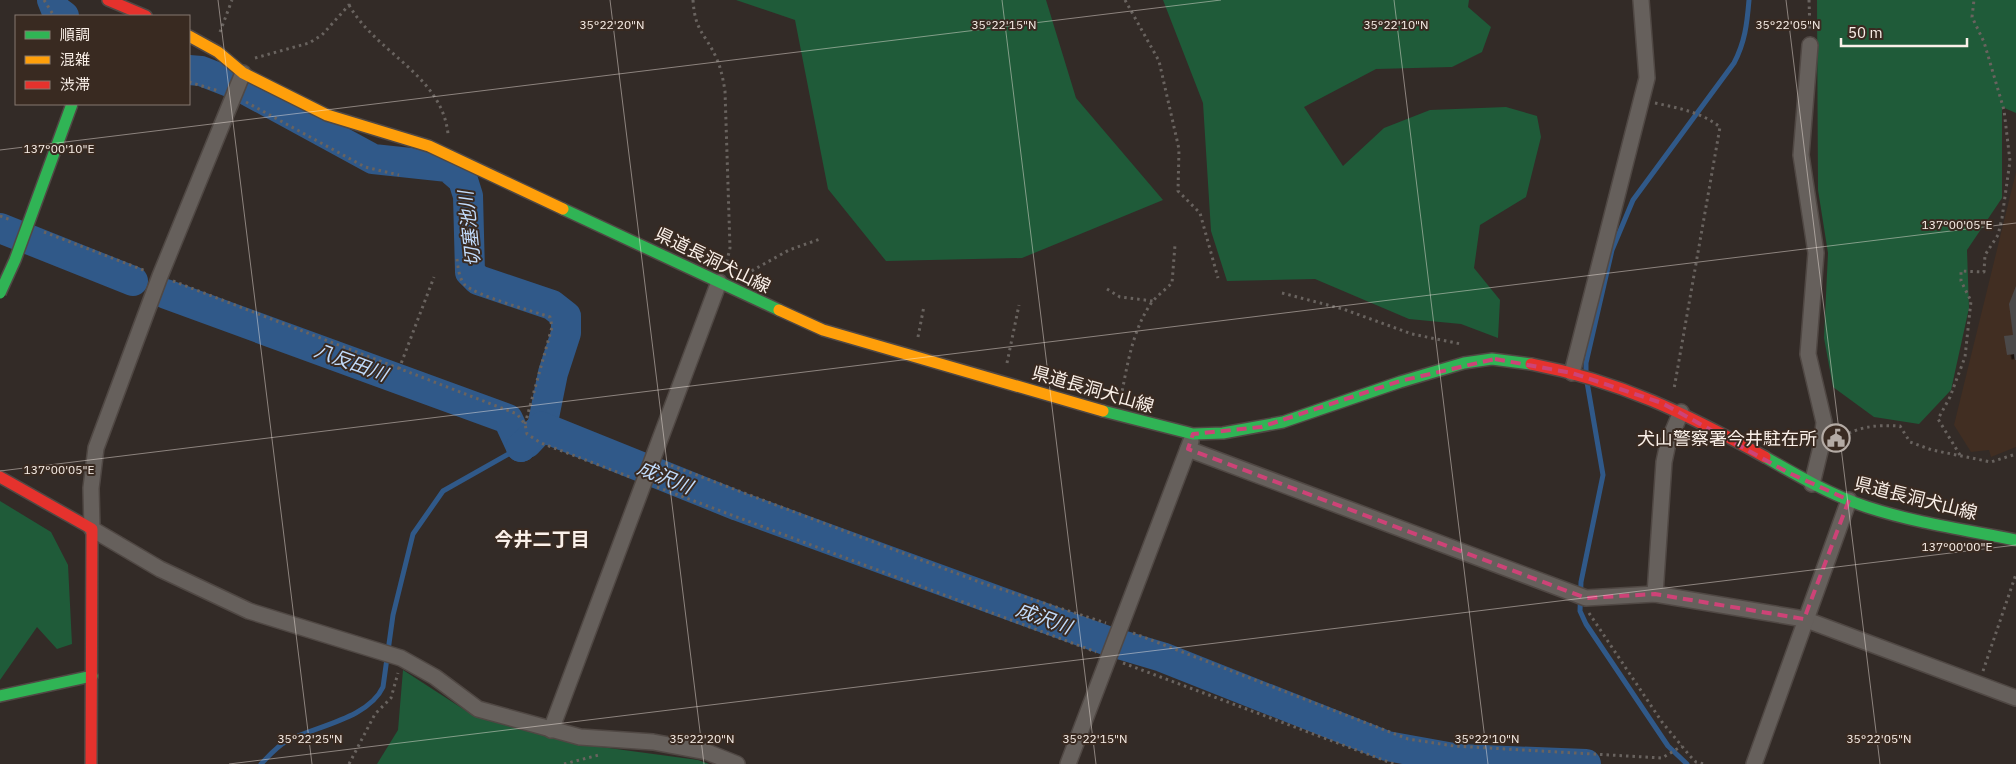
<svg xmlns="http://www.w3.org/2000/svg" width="2016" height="764" viewBox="0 0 2016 764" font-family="'IBM Plex Sans','Noto Sans JP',sans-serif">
<defs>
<filter id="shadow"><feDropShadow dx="4.5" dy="4.5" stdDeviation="0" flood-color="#0009"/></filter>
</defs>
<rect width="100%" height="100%" fill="#332b27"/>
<polygon fill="#412e22" points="2016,172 2016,447 1991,457 1989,450 1971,452 1954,425"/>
<g fill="#1f5b39">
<polygon points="736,0 1046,0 1076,98 1163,200 1022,258 886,261 828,189 795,20"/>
<polygon points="1163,0 1469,0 1468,7 1491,27 1482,52 1452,67 1376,69 1304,107 1343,166 1384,128 1430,110 1506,107 1537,116 1541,137 1526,197 1480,225 1474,268 1500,300 1498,338 1461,324 1409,319 1315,279 1227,281 1211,231 1203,103"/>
<polygon points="1817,0 2016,0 2016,113 2002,107 2002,198 1967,250 1969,308 1951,390 1919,424 1874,417 1833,387 1824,338 1828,253 1818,190"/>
<polygon points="0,501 51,532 68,565 72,644 57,649 37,627 0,680"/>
<polygon points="403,670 474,716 579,744 698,760 709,764 377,764 398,730"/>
</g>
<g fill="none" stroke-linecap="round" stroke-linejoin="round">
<g stroke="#305989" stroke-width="5">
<path d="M1586,371V363L1612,250L1633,200L1734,63C1745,42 1747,24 1749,0"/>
<polyline points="1587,382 1603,475 1581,582 1580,611 1586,624 1668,746 1687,764"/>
<path d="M261,764C268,757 277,746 287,741C315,726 368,719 383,687L393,615L413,534L443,491L521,447"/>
</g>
<g stroke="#305989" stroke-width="30">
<polyline points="52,0 56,10 64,16"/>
<polyline points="189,70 201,71 237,85 373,159 448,167 463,180 468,196 470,272 478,280 552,305 566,316 566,333 553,373 542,427 527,443"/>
<polyline points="0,228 133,281"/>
<polyline points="166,294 508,419 521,447"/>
<polyline points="521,447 542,427 738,506 1105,640 1162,657 1387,746 1459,759 1586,764"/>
</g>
</g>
<polygon fill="#4b4849" filter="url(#shadow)" points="2016,286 2016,360 2015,360 2014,354 2007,355 2004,336 2013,335 2009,304"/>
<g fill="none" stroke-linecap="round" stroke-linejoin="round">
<g stroke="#504844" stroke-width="18">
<g id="street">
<polyline points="1810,45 1801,155 1816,253 1808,354 1824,422 1822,443 1812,484"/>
<polyline points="243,73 160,276 96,448 91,488 92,529 160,569 249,611 401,658 435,677 478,709 580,737 653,742 707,752 737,764"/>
<polyline points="1572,373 1647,78 1641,0"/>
<polyline points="1188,449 1586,598 1655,594 1804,619 2016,698"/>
<polyline points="1655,594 1664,462 1668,443 1681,412"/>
<polyline points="551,730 719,282"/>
<polyline points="1068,764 1191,441"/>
<polyline points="1754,764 1849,500"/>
</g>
</g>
<g stroke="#504844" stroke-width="14">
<g id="fast">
<polyline points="563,209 779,310"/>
<polyline points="1103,411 1193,434 1223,433 1283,422 1400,382 1464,363 1492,359 1531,364"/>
<path d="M1765,457C1798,476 1831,495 1867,507C1916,523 1966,530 2016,540"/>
<polyline points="0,696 92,676"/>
</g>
</g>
<g stroke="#504844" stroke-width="14">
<g id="slow">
<polyline points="189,36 218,52 243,73 327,115 429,146 563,209"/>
<polyline points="779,310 823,330 1103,411"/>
</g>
</g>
<g stroke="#504844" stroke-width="14">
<g id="jam">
<polyline points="108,0 146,16"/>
<path d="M1531,364C1620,381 1687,414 1765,457"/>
<polyline points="0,477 92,529 91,764"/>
</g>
</g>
<g stroke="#69635f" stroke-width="3" stroke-dasharray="2.5 4" stroke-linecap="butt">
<polyline points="44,0 54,16"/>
<path d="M693,0C695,31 704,32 716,57C721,68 723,79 725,91L730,248L726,265"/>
<polyline points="1125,0 1159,61 1179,149 1178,191 1200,213 1218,278"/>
<polyline points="1809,0 1810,32"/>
<path d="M349,5C376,53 442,75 448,134"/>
<polyline points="220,32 232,0"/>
<polyline points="255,58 309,43 322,35 349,5 349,0"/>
<polyline points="189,82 219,91"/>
<polyline points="246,102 365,167 399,175"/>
<path d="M1655,103C1678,108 1701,112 1720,127L1674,389"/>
<polyline points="0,216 11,220"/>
<polyline points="44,232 146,271"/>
<path d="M457,259C458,267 459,279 465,285C477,296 532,311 550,317L552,327L525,424"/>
<polyline points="746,274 789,250 820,239"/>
<polyline points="173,281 517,414 525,424 527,434 541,443 630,477"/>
<polyline points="1107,289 1120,297 1153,301"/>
<polyline points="1282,293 1343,309 1412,334 1461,344"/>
<polyline points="918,337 924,306"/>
<polyline points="1007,363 1019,305"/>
<polyline points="399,369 434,277"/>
<path d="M1121,397C1127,367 1132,332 1150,305C1155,297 1165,290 1172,283L1175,245"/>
<path d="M1837,439C1861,426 1873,425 1900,426L1910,442L1932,450L1991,462L2016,454"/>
<polyline points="1960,455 1938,419 1950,397 1965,357 1971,301 1961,281 1961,271 1984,272 1985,255 1998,235 2002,218 2010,161 2004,110 1984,42 1972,17 1974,0"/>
<polyline points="665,463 982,583 1106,623"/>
<polyline points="657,487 1096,652"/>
<polyline points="1589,613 1662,722 1690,756 1696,762 1704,764"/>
<polyline points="1133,633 1408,739 1454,746 1662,758 1682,746"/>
<polyline points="1123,663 1394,764"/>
<polyline points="1983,671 2016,574"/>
<polyline points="349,764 375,714 391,698 398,673"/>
<polyline points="564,764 599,755"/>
</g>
<use href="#street" stroke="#66605c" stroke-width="15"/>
<use href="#fast" stroke="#30b455" stroke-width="11"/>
<use href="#slow" stroke="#ff9f0a" stroke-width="11"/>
<use href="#jam" stroke="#e5322d" stroke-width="11"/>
<g stroke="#504844" stroke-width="14" stroke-linecap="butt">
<polyline id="fast-bridge" points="0,293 15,260 72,104"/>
</g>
<use href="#fast-bridge" stroke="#30b455" stroke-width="11"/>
</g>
<path fill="none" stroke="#cd4377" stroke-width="4" stroke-dasharray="10 6" stroke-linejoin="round" d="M1495,359L1572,373L1662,403L1789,473L1849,500L1804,619L1655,594L1586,598L1188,449L1193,434L1261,427L1400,381Z"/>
<path fill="none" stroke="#faf0e9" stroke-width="1" stroke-opacity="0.45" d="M218,0L312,764M610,0L704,764M1002,0L1096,764M1394,0L1488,764M1786,0L1880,764M0,150L1221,0M0,471L2016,223M229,764L2016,545"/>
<defs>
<g id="civic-ring" transform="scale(1.4375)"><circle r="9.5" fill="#392a21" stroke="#b4aba5" stroke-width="1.5"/><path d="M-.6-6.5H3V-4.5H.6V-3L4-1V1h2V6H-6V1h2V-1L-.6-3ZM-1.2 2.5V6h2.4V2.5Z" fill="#b4aba5"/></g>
</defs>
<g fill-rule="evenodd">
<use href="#civic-ring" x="1836" y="438"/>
</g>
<g text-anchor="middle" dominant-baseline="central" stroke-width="4" stroke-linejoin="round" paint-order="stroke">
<g font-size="18" fill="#faf0e9" stroke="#392a21">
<text transform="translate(713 260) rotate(26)">県道長洞犬山線</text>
<text transform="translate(1093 389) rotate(16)">県道長洞犬山線</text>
<text transform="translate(1916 498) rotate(14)">県道長洞犬山線</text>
</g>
<g font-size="18" fill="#faf0e9" stroke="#392a21" text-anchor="end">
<text x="1817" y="438">犬山警察署今井駐在所</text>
</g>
<g font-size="19" font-style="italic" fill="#c2dcfc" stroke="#392a21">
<text transform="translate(469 229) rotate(-96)">切塞池川</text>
<text transform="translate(351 362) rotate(20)">八反田川</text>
<text transform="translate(665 477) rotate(22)">成沢川</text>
<text transform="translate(1044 618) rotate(20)">成沢川</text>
</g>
<g font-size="19" font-weight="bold" fill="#faf0e9" stroke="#392a21">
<text x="542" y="539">今井二丁目</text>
</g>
</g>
<g font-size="12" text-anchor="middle" fill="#faf0e9" stroke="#392a21" stroke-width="4" stroke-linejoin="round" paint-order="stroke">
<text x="612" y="29">35°22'20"N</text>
<text x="1004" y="29">35°22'15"N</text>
<text x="1396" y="29">35°22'10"N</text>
<text x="1788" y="29">35°22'05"N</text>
<text x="59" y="153">137°00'10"E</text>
<text x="1957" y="229">137°00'05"E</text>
<text x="59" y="474">137°00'05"E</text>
<text x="1957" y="551">137°00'00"E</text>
<text x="310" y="743">35°22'25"N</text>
<text x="702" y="743">35°22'20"N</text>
<text x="1095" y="743">35°22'15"N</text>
<text x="1487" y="743">35°22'10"N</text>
<text x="1879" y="743">35°22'05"N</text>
</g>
<rect x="15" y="15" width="175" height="90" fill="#392a21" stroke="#867971"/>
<rect x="25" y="31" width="25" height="8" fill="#30b455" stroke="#867971"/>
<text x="60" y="40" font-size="15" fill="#faf0e9">順調</text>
<rect x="25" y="56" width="25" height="8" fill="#ff9f0a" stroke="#867971"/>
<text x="60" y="65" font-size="15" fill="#faf0e9">混雑</text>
<rect x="25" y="81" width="25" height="8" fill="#e5322d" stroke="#867971"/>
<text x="60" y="90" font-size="15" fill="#faf0e9">渋滞</text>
<path d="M1841 38v8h126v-8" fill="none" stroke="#faf0e9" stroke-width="2.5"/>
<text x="1848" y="38" font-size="15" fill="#faf0e9" stroke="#392a21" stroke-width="4" paint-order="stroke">50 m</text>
</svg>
